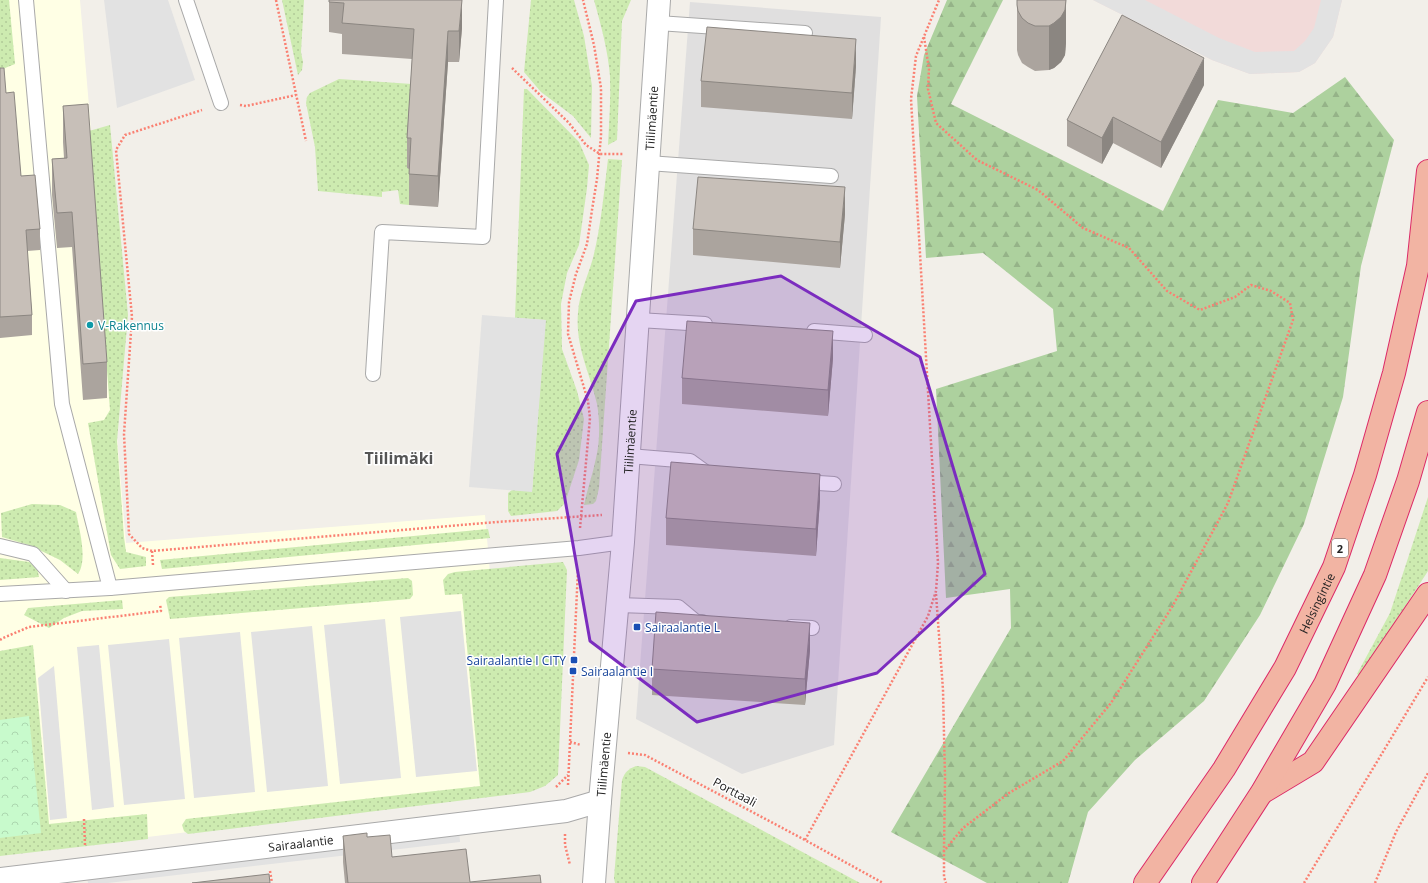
<svg xmlns="http://www.w3.org/2000/svg" width="1428" height="883" viewBox="0 0 1428 883" font-family="'Open Sans',sans-serif">
<defs>
<pattern id="grass-dots" width="8" height="8" patternUnits="userSpaceOnUse"><rect width="8" height="8" fill="#cdebb0"/><path d="M2 2h.1M6 6h.1" fill="none" stroke="#b0c997" stroke-width="1.8" stroke-linecap="round"/></pattern>
<pattern id="forest-firs" width="22" height="20" patternUnits="userSpaceOnUse"><rect width="22" height="20" fill="#add19e"/><path d="M5 1l3.5 6h-7zM16 11l3.5 6h-7z" fill="#95b388"/></pattern>
<pattern id="park-crowns" width="20" height="18" patternUnits="userSpaceOnUse"><rect width="20" height="18" fill="#c8facc"/><path d="M2 6a3 3 0 1 1 6 0M12 15a3 3 0 1 1 6 0" fill="none" stroke="#acd6af"/></pattern>
</defs>
<rect width="100%" height="100%" fill="#f2efe9"/>
<polygon fill="#e0dfdf" points="690,2 881,17 834,745 742,774 636,719"/>
<polygon fill="#f2dad9" points="1093,0 1342,0 1333,37 1315,63 1299,72 1250,74 1212,60"/>
<polygon fill="#ffffe5" points="0,0 80,0 126,543 485,515 509,793 0,855"/>
<g fill="url(#grass-dots)">
<polygon points="0,0 9,0 15,64 0,70"/>
<polygon points="282,0 304,0 301,52 303,62 302,70 298,75"/>
<polygon points="531,0 574,0 584,36 592,86 591,138 573,116 541,92 524,72"/>
<path d="M594,0H631L622,21L617,140L608,145C609,122 611,99 610,76C608,51 601,25 594,0Z"/>
<polygon points="339,79 412,84 411,169 409,205 400,204 398,190 382,192 382,197 318,191 315,147 306,103 307,97 310,93"/>
<polygon points="524,89 527,89 579,142 589,165 587,188 579,245 567,273 561,304 562,349 577,391 584,419 579,460 565,503 557,511 511,516 508,511 508,493 512,490 532,491 545,320 515,318"/>
<polygon points="110,125 128,315 117,441 124,537 126,552 146,557 146,566 120,569 111,555 88,423 104,420 110,410 89,131"/>
<path d="M608,159L622,160L599,488L596,501L593,504L584,505C587,489 593,474 596,458C600,442 600,421 597,404C590,373 575,346 578,313C579,294 588,276 593,258C601,226 604,192 608,159Z"/>
<polygon points="1428,497 1428,571 1360,676 1357,674 1390,613"/>
<path d="M32,504L60,505L76,512C79,529 88,559 78,574L60,560L29,545L2,537L1,513Z"/>
<polygon points="488,529 490,538 162,569 160,560"/>
<polygon points="0,558 29,562 37,567 39,577 0,580"/>
<polygon points="563,562 567,570 558,775 545,786 530,792 188,834 184,831 182,825 186,819 480,786 462,594 445,595 443,580 448,574 455,572"/>
<polygon points="408,578 412,581 413,595 410,599 170,619 166,600 169,597"/>
<polygon points="122,600 123,609 82,611 64,618 49,628 24,615 28,608"/>
<polygon points="33,645 49,824 147,814 148,839 0,856 0,651"/>
<path d="M636,766L645,767L860,883H615L614,878L622,780C625,772 628,769 636,766Z"/>
</g>
<polygon fill="url(#forest-firs)" points="947,0 1003,0 951,104 1163,211 1218,100 1293,113 1345,77 1394,140 1361,266 1343,397 1304,524 1260,615 1204,701 1135,760 1088,812 1068,883 987,883 891,832 1011,628 1010,589 946,598 936,389 1057,351 1053,309 983,253 926,258 917,96 924,55"/>
<polygon fill="url(#park-crowns)" points="29,716 41,833 0,838 0,720"/>
<g fill="#e2e2e2">
<polygon points="104,0 168,0 195,80 117,108"/>
<polygon points="1093,0 1145,0 1219,38 1255,52 1294,51 1305,41 1314,28 1321,0 1342,0 1333,37 1315,63 1299,72 1250,74 1212,60"/>
<polygon points="482,315 546,320 532,492 469,487"/>
<polygon points="461,611 477,771 416,777 400,617"/>
<polygon points="385,619 401,778 340,784 324,625"/>
<polygon points="312,626 328,786 267,792 251,632"/>
<polygon points="240,632 255,792 194,798 179,638"/>
<polygon points="169,639 185,799 124,805 108,645"/>
<polygon points="99,645 114,807 92,810 77,647"/>
<polygon points="54,666 67,818 50,820 38,678"/>
<polygon points="459,829 460,842 108,883 88,883 87,877"/>
</g>
<g fill="none" stroke-linecap="round" stroke-linejoin="round">
<g stroke="#a9a9a9" stroke-width="16">
<g id="service">
<polyline points="26,0 62,404 110,588"/>
<polyline points="186,0 221,103"/>
<polyline points="658,23 805,33"/>
<polyline points="648,163 831,176"/>
<polyline points="638,320 705,324"/>
<polyline points="814,331 865,335"/>
<polyline points="373,374 382,232 483,237 496,0"/>
<polyline points="629,456 690,461 708,474"/>
<polyline points="803,482 834,484"/>
<polyline points="0,546 33,554 66,591"/>
<polyline points="0,594 110,588 579,548 623,542"/>
<polyline points="618,605 678,607 696,622 702,622"/>
<polyline points="791,627 812,628"/>
</g>
</g>
<g stroke="#a9a9a9" stroke-width="24">
<g id="tertiary">
<path id="s1" d="M0,879L566,811L600,801"/>
<path id="s2" d="M594,883L600,801L623,542L659,0"/>
</g>
</g>
<g stroke="#dc2a67" stroke-width="24">
<g id="trunk">
<polyline points="1263,792 1313,762 1428,594"/>
<path id="s3" d="M1145,883L1224,769L1285,668L1334,567L1365,475L1394,373L1418,266L1428,171"/>
<polyline points="1203,883 1262,792 1325,684 1375,575 1408,481 1428,412"/>
</g>
</g>
<g stroke="#fa8072" stroke-width="2.5" stroke-dasharray="2 2" stroke-linecap="butt">
<polyline points="276,0 306,141"/>
<polyline points="924,37 929,69 928,89 936,123 977,160 1038,190 1083,228 1129,248 1167,291 1200,310 1235,297 1251,285 1271,291 1290,303 1293,320 1228,503 1172,607 1111,703 1063,761 1009,793 963,828 944,851 944,877 946,883"/>
<polyline points="512,68 569,123 586,145 600,154 623,154"/>
<polyline points="240,105 246,106 296,95"/>
<polyline points="580,528 590,418 588,401 568,334 569,302 576,274 587,244 592,210 597,179 601,136 601,88 594,45 583,0"/>
<polyline points="152,551 142,548 129,534 124,434 132,317 116,150 125,135 202,110"/>
<polyline points="153,565 152,551 497,522 602,515"/>
<polyline points="936,594 943,690 945,778 944,851"/>
<polyline points="0,640 3,638 29,627 161,611 160,604"/>
<polyline points="570,742 581,745"/>
<polyline points="628,753 645,755 805,840 883,883"/>
<polyline points="568,785 578,569"/>
<polyline points="556,787 568,775"/>
<polyline points="84,819 85,845"/>
<polyline points="565,834 565,845 570,865"/>
<polyline points="805,840 928,616 936,591 938,563 911,99 916,56 939,0"/>
<polyline points="270,871 272,883"/>
<polyline points="1304,883 1428,677"/>
<polyline points="1375,883 1396,832 1428,773"/>
</g>
<use href="#service" stroke="#fff" stroke-width="14"/>
<use href="#tertiary" stroke="#fff" stroke-width="22"/>
<use href="#trunk" stroke="#f2b4a3" stroke-width="22"/>
</g>
<g fill="#aba49e">
<polygon points="329,0 462,28 459,62 448,62 438,207 409,205 409,169 407,168 407,138 412,59 342,54 342,34 329,32"/>
<polygon points="1066,0 1066,43 1065,55 1061,62 1054,68 1049,70 1035,71 1028,67 1022,63 1018,55 1017,50 1017,5"/>
<polygon points="856,66 852,119 701,107 701,81"/>
<polygon points="0,68 6,93 21,176 40,229 40,250 27,251 32,315 32,335 0,338"/>
<polygon points="1204,85 1161,168 1113,143 1102,164 1067,146 1067,120"/>
<polygon points="63,106 107,362 107,398 83,400 72,247 57,248 52,195 52,159 64,158 63,142"/>
<polygon points="845,214 840,268 693,255 693,229"/>
<polygon points="833,358 828,416 682,404 682,378"/>
<polygon points="820,500 816,556 666,545 666,518"/>
<polygon points="810,650 805,705 652,695 652,669"/>
<polygon points="343,836 367,837 392,857 470,882 541,883 345,883 343,862"/>
</g>
<g fill="#8b8681">
<polygon points="462,0 462,28 459,62 459,31"/>
<polygon points="1066,0 1066,43 1065,55 1061,62 1054,68 1049,70 1049,26"/>
<polygon points="448,31 448,62 438,207 438,176"/>
<polygon points="856,39 856,66 852,119 852,93"/>
<polygon points="1204,58 1204,85 1161,168 1161,142"/>
<polygon points="1113,117 1113,143 1102,164 1102,138"/>
<polygon points="845,187 845,214 840,268 840,242"/>
<polygon points="833,331 833,358 828,416 828,390"/>
<polygon points="820,474 820,500 816,556 816,529"/>
<polygon points="810,623 810,650 805,705 805,679"/>
</g>
<g fill="#c7bfb8" stroke="#8b8681">
<polygon points="329,0 462,0 459,31 448,31 438,176 409,174 411,138 407,138 414,29 342,23 344,3 329,2"/>
<polygon points="1017,0 1066,0 1065,10 1061,17 1054,23 1049,26 1035,26 1028,23 1022,18 1018,11 1017,5"/>
<polygon points="1122,15 1204,58 1161,142 1113,117 1102,138 1067,120"/>
<polygon points="707,27 856,39 852,93 701,81"/>
<polygon points="0,68 4,68 6,93 14,92 21,176 35,175 40,229 26,230 32,315 0,317"/>
<polygon points="88,104 107,362 83,364 72,212 57,213 52,159 67,158 63,106"/>
<polygon points="698,177 845,187 840,242 693,229"/>
<polygon points="687,321 833,331 828,390 682,378"/>
<polygon points="671,462 820,474 816,529 666,518"/>
<polygon points="656,612 810,623 805,679 652,669"/>
<polygon points="367,833 367,837 390,835 392,857 466,849 470,882 540,875 541,883 348,883 343,836"/>
<polygon points="269,874 270,883 192,883"/>
</g>
<path fill="#7b2cbf" fill-opacity="0.2" stroke="#7b2cbf" stroke-width="3" stroke-linejoin="round" d="M781,276L920,357L985,574L877,673L697,722L590,641L557,454L636,301Z"/>
<circle fill="#0f9aa8" stroke="#fff" stroke-width="1.5" cx="90" cy="325" r="4"/>
<g fill="#1a4fb4" stroke="#fff" stroke-width="1.5">
<rect x="633" y="623" width="8" height="8" rx="2"/>
<rect x="570" y="656" width="8" height="8" rx="2"/>
<rect x="569" y="667" width="8" height="8" rx="2"/>
</g>
<g text-anchor="middle" dominant-baseline="central" stroke-width="3" stroke-linejoin="round" paint-order="stroke">
<rect fill="#fff" stroke="#646464" stroke-width="1" x="1332" y="539" width="16" height="18" rx="3"/>
<g font-size="11" font-weight="bold" fill="#222">
<text x="1340" y="548">2</text>
</g>
<g font-size="12" fill="#222" stroke="#fff">
<text stroke="none"><textPath href="#s2" startOffset="767">Tiilimäentie</textPath></text>
<text stroke="none"><textPath href="#s2" startOffset="443">Tiilimäentie</textPath></text>
<text stroke="none"><textPath href="#s3" startOffset="329">Helsingintie</textPath></text>
<text stroke="none"><textPath href="#s2" startOffset="119">Tiilimäentie</textPath></text>
<text transform="translate(735 792) rotate(28)">Porttaali</text>
<text stroke="none"><textPath href="#s1" startOffset="303">Sairaalantie</textPath></text>
</g>
<g font-size="12" fill="#0d838f" stroke="#fff" text-anchor="start">
<text x="98" y="325">V-Rakennus</text>
</g>
<g font-size="12" fill="#164399" stroke="#fff" text-anchor="start">
<text x="645" y="627">Sairaalantie L</text>
<text x="566" y="660" text-anchor="end">Sairaalantie I CITY</text>
<text x="581" y="671">Sairaalantie I</text>
</g>
<g font-size="16" font-weight="bold" fill="#555" stroke="#fff">
<text x="399" y="458">Tiilimäki</text>
</g>
</g>
</svg>
